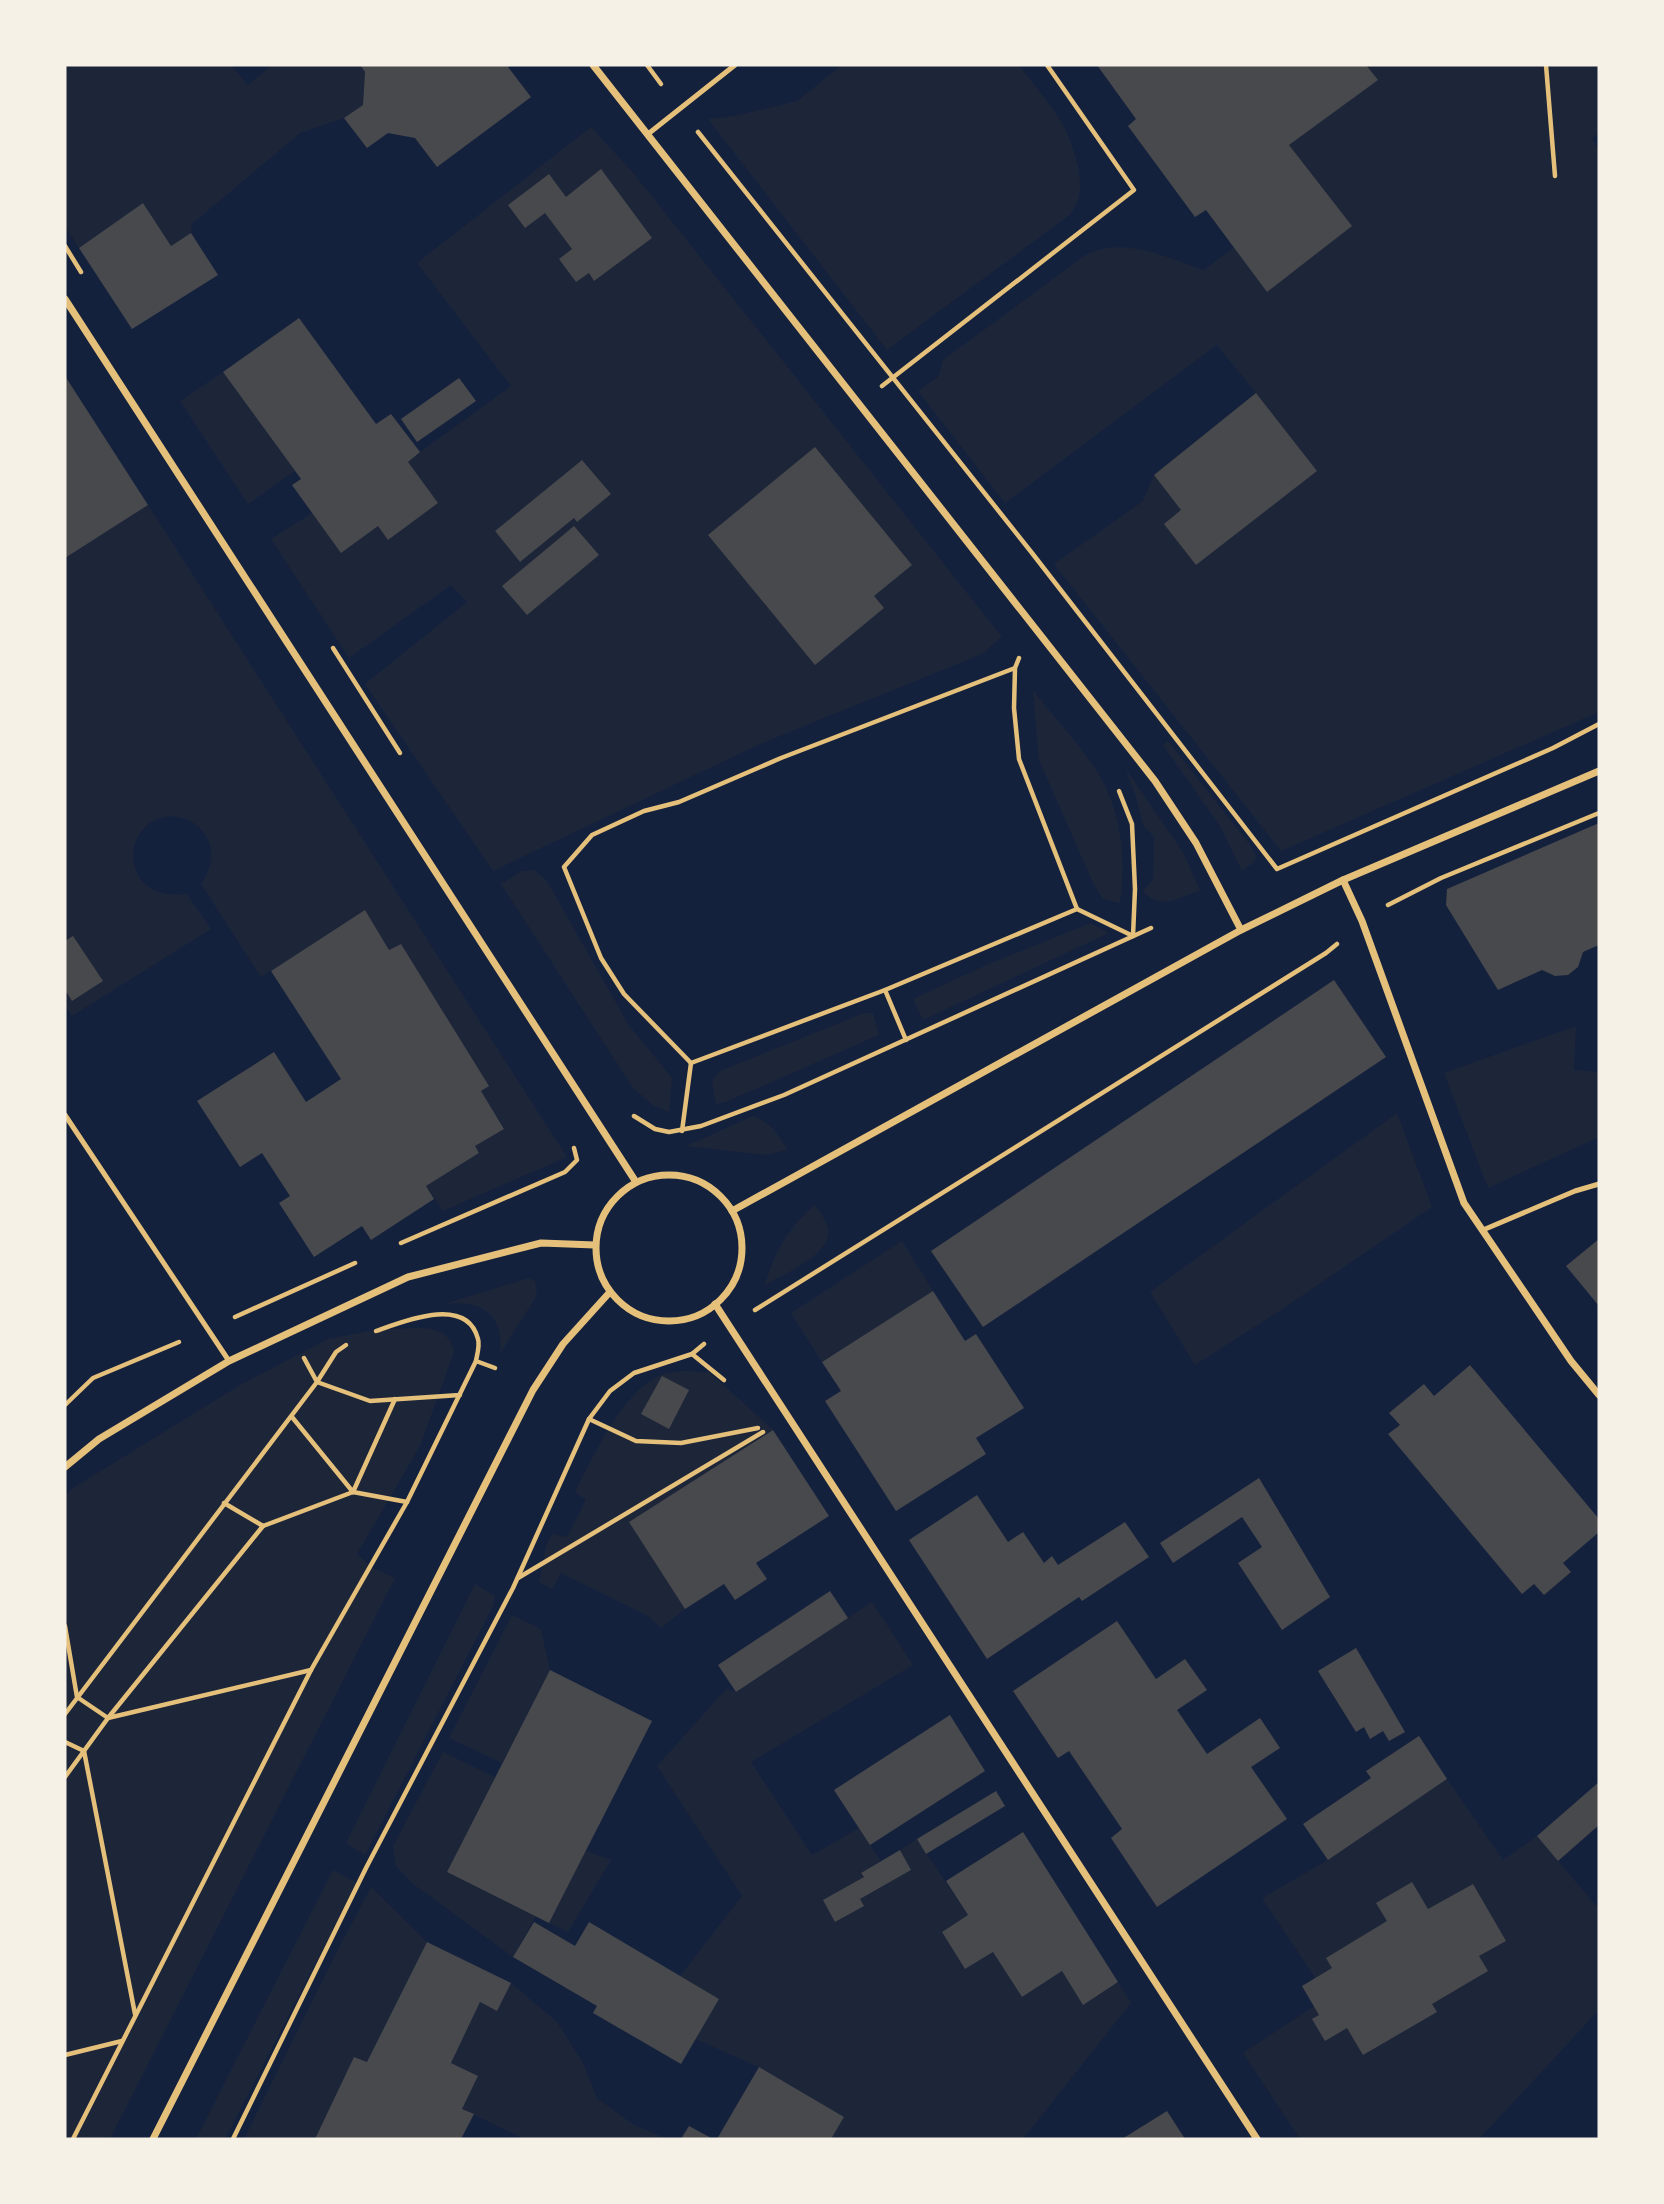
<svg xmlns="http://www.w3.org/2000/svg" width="1664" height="2204" viewBox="0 0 1664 2204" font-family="Lato,sans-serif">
<rect width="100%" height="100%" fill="#14213d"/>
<g fill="#1d2539" fill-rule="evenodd">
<polygon points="65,65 231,65 248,85 272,65 360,65 365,72 363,105 344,118 300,133 192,224 191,233 171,246 143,203 79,248 65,226"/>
<path d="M842,65H1019C1032,83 1059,113 1067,133C1077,157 1090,196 1068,216L887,350L708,119L735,116L797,101Z"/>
<path d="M1366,65H1599V133L1592,138L1599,152V712L1281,851L1054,564L1143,501L1154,475L1256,393L1217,345L1005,503L918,391L939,376L943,360L1084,256C1124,235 1164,257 1204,270L1234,247L1267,292L1289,145L1377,80Z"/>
<path d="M591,127L635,175L1002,637L982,654L760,744L493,871L365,684L467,602L451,585L349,658L271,539L312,513L420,452L511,386L417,263ZM582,460L610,494L577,521L574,518L520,562L495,531Z"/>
<polygon points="223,372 295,471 248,504 180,401"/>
<path d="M148,505L567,1157L443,1211L426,1186L479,1153L475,1146L504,1128L481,1091L488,1086L401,944L389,950L365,911L261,977L201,884C240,828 158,789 136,841C131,853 133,866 139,877C150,894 169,896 187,894L211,929L72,1016L65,1006V558Z"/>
<path d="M1033,691C1054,717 1079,743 1097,772C1122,810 1126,859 1120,903L1103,899L1094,885L1039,760Z"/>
<polygon points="1168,741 1250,845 1256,856 1254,862 1242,871 1220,826 1163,745"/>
<path d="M1125,768L1184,854L1200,890C1180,898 1159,911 1143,891L1153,880L1154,837L1143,825L1136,797Z"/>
<polygon points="534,870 547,881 628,1024 672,1078 669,1112 654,1106 633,1088 501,884 522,871"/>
<polygon points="1091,923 1109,933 923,1020 913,999 984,966"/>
<polygon points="864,1013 873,1013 879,1035 728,1101 716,1104 712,1081 720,1071"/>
<polygon points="1576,1026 1574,1070 1599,1072 1599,1137 1488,1188 1444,1073"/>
<polygon points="1397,1113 1432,1207 1284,1308 1195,1365 1150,1292"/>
<path d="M753,1116C771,1122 778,1134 787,1150L766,1155L686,1146Z"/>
<path d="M815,1205C820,1212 826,1220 828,1229C832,1255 785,1273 765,1285C774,1252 789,1227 815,1205Z"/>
<polygon points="902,1241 933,1291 822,1362 791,1313"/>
<path d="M529,1278L535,1281L537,1295L500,1354C505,1313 479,1298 441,1305Z"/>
<path d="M421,1328C438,1329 451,1334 454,1352L420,1446L357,1554L373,1568L395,1578L110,2139H65V1496L73,1488L240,1385L328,1339L381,1329Z"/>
<path d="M685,1371L709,1372L773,1430L630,1522L685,1609L661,1628L648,1616L561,1573L552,1589L539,1582L546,1546L552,1534L567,1537L586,1500L575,1492C594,1456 623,1389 663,1374C669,1372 678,1372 685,1371Z"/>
<polygon points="475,1584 495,1596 493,1606 365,1855 346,1843"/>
<polygon points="872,1602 913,1665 751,1762 812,1855 859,1828 881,1861 861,1873 864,1877 835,1922 863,1906 860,1899 911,1870 900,1850 917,1839 968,1915 942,1932 965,1969 993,1952 1022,1997 1062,1971 1083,2004 1118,1982 1131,2003 1023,2139 831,2139 844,2117 759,2067 695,2039 719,1999 680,1976 742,1896 657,1766 726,1689 736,1692"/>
<polygon points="512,1615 541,1629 550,1670 502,1763 449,1738"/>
<polygon points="443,1752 495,1777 447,1872 536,1916 513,1957 413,1884 396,1866 393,1846"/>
<polygon points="1447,1779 1503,1860 1537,1836 1599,1909 1599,2010 1479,2139 1300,2139 1243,2053 1328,1997 1262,1898 1328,1860"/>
<polygon points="586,1851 611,1860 568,1932 549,1923"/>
<polygon points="333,1870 357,1883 225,2139 196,2139"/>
<polygon points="371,1887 427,1942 367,2062 354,2057 315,2139 244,2139 334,1957"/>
<polygon points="511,1983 557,2022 583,2063 597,2098 634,2125 668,2139 524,2139 462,2109 478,2076 451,2063 480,2002 497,2011"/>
</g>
<g fill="#48494c">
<polygon points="360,65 512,65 508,67 531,97 437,167 415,138 388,133 367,148 344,118 363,105 365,72"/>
<polygon points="1097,65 1366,65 1378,80 1289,145 1352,226 1267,292 1206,210 1195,217 1128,126 1136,119"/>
<polygon points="601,169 652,238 594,281 589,273 576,282 559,259 572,249 545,213 525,228 508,205 549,174 566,197"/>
<polygon points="143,203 171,246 191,233 218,275 132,329 79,248"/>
<polygon points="299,318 376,424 391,414 420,452 408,462 438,503 388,540 378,526 341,553 292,485 301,479 223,372"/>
<polygon points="65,376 148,505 65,558"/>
<polygon points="459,378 476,401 417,442 401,419"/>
<polygon points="1256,393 1317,471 1196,565 1164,524 1181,510 1154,475"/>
<polygon points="815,447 912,565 874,596 884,608 815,665 708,535"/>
<polygon points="582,460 611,494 577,522 574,518 520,562 495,531"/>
<polygon points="574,526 599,555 527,615 502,586"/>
<polygon points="1599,823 1599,945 1583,952 1578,967 1568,975 1555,976 1542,970 1498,990 1446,905 1447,889"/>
<polygon points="365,910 389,950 401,944 489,1086 481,1091 504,1129 475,1146 479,1153 426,1186 434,1199 371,1240 362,1226 314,1257 279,1203 290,1196 262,1153 240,1167 197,1101 274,1052 306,1102 341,1079 271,971"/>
<polygon points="73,936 103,981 72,1001 65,990 65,941"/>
<polygon points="1334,980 1386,1057 983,1327 931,1251"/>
<polygon points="1599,1239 1599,1306 1566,1266"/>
<polygon points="933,1291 965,1341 976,1334 1024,1408 976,1438 986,1454 896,1511 825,1401 841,1391 822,1362"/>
<polygon points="1470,1365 1599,1519 1599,1532 1563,1563 1571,1572 1544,1595 1534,1584 1522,1594 1388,1434 1400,1425 1389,1413 1424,1384 1434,1396"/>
<polygon points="662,1376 689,1390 669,1429 641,1414"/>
<polygon points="773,1430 829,1516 756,1563 767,1579 735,1600 724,1584 685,1609 629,1522"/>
<polygon points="1259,1478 1330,1597 1282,1630 1238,1563 1262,1547 1242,1517 1173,1563 1160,1543"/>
<polygon points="977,1495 1008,1542 1023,1532 1044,1563 1052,1556 1058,1565 1125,1522 1149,1557 1082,1601 1079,1597 987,1659 909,1540"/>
<polygon points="830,1591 848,1618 736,1692 718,1665"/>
<polygon points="1117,1621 1156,1679 1185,1659 1207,1690 1177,1710 1207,1754 1260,1718 1280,1748 1251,1767 1287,1819 1157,1907 1111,1838 1122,1829 1069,1751 1058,1758 1013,1691"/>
<polygon points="1356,1648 1405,1732 1389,1741 1383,1731 1370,1739 1364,1727 1356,1732 1318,1671"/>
<polygon points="550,1670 652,1721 549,1923 447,1872"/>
<polygon points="950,1715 985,1771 870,1845 834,1790"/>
<polygon points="1419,1736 1447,1779 1328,1860 1303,1824 1371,1778 1366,1771"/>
<polygon points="1599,1782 1599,1825 1558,1861 1537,1836"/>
<polygon points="996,1791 1005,1806 926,1854 917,1839"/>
<polygon points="1023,1832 1118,1982 1083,2005 1062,1971 1022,1997 993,1952 965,1969 942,1932 968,1915 946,1881"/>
<polygon points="900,1850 911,1870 860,1899 864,1906 835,1922 823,1900 864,1877 861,1873"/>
<polygon points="1412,1882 1428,1909 1473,1884 1506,1941 1479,1956 1488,1971 1432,2004 1437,2012 1363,2055 1347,2028 1325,2041 1312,2019 1319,2015 1302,1986 1332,1968 1326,1958 1387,1921 1376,1903"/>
<polygon points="534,1922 575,1946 589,1922 719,1999 681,2064 593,2013 597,2006 513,1957"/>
<polygon points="427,1942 511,1983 497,2011 480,2002 451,2063 478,2076 462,2109 474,2114 461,2139 315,2139 354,2057 367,2062"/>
<polygon points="759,2067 844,2117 831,2139 717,2139"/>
<polygon points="1167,2111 1185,2139 1122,2139"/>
<polygon points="689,2126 713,2139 681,2139"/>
</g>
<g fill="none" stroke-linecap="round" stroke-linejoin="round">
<g stroke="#e5c07b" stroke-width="4.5">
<polyline points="647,65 661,84"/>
<polyline points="1546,65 1555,176"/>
<polyline points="698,132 1032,553 1277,869 1553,748 1599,724"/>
<polyline points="65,246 81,272"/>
<polyline points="882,386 1134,190 1047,65"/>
<polyline points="333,648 400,753"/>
<polyline points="1015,668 781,758 679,802 644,811 592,835 564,867 601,958 624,994 691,1063 885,990 1077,909 1019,759 1014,708 1015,668 1019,658"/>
<polyline points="1388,905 1441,878 1599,813"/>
<polyline points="1077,909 1133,936 1135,889 1132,824 1119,791"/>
<polyline points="885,990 906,1040"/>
<polyline points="634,1116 655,1129 669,1132 701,1126 784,1095 1151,928"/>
<polyline points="682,1131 691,1063"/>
<polyline points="401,1243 565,1172 577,1160 574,1148"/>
<polyline points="755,1310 1326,953 1337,944"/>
<polyline points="235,1317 355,1263"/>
<path d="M376,1331C404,1321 467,1295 478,1339C480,1345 477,1355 476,1361L495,1368"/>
<polyline points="346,1345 336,1352 317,1382 370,1401 460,1395"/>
<polyline points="692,1354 724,1380"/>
<polyline points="65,1405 93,1378 179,1342"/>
<polyline points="292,1417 353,1492 395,1399"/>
<polyline points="589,1419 636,1441 681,1443 758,1428"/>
<polyline points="224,1503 263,1526 353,1492 407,1502"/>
<polyline points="518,1578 763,1432"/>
<polyline points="65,1626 77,1697 108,1718 311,1670"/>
<polyline points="65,1714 317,1382 304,1358"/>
<polyline points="65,1742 84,1751 135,2014"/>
<polyline points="65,1777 108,1718 263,1526"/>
<polyline points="65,2055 122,2041"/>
<polyline points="73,2139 311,1670 407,1502 476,1361"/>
<polyline points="233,2139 366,1868 513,1588 589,1419 610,1391 634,1373 692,1354 704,1344"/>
</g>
<g stroke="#e5c07b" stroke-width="5">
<polyline points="648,134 735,65"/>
<polyline points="65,1115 229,1361"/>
<polyline points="1483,1230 1575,1191 1599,1184"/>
</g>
<g stroke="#e5c07b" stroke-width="7">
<polyline points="593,65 1155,781 1196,843 1241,930"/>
<polyline points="65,299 636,1182"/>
<polyline points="1343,880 1362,921 1464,1203 1571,1361 1599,1395"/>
<circle cx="669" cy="1248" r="73"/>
<polyline points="732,1211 1241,930 1343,880 1599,771"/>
<polyline points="715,1304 1257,2139"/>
<polyline points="65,1467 99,1439 229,1361 408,1277 541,1243 595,1245"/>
<polyline points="153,2139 533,1390 563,1344 609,1293"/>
</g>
</g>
<rect width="1664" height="2204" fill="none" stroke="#f6f1e7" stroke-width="133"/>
</svg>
